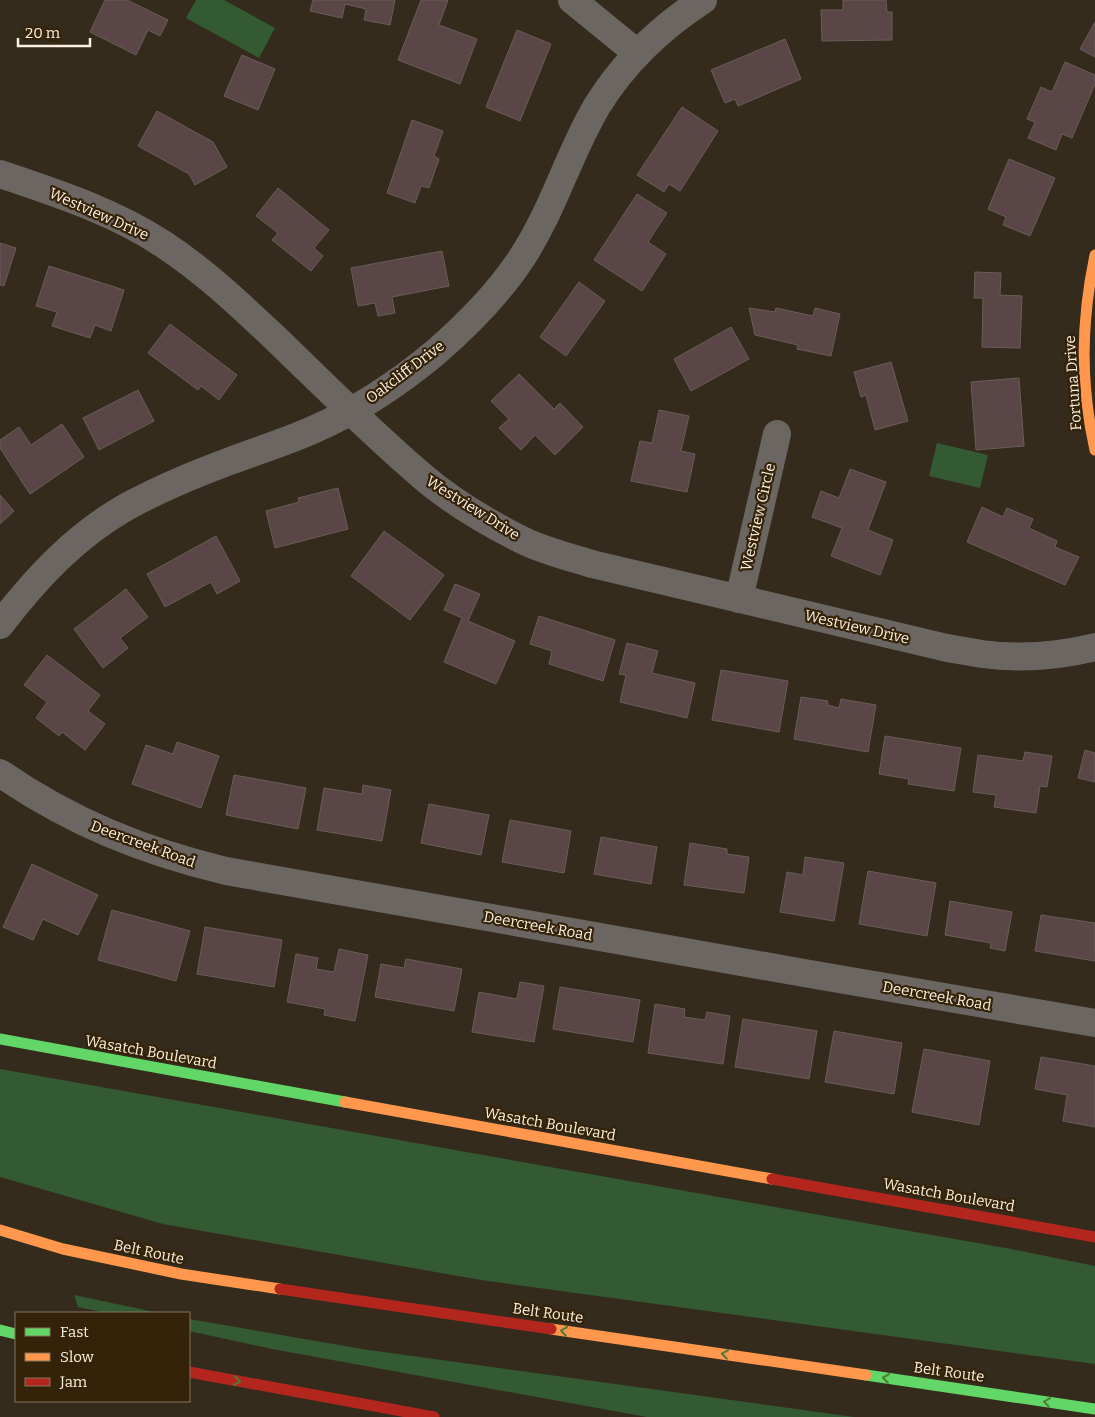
<svg xmlns="http://www.w3.org/2000/svg" width="1095" height="1417" viewBox="0 0 1095 1417" font-family="Bitter,serif">
<rect width="100%" height="100%" fill="#342b1c"/>
<g fill="#345a34">
<polygon points="196,0 224,0 275,28 259,58 186,18"/>
<polygon points="937,443 988,455 980,488 929,476"/>
<polygon points="0,1069 1011,1249 1095,1266 1095,1364 481,1280 163,1224 0,1177"/>
<polygon points="74,1295 159,1313 106,1313 78,1307"/>
<polygon points="189,1319 362,1349 854,1417 647,1417 272,1349 189,1331"/>
</g>
<g fill="#5a4547" stroke="#685e5a">
<polygon points="105,0 127,0 168,20 160,36 148,30 136,55 90,32"/>
<polygon points="313,0 395,0 390,25 364,20 366,9 345,4 342,18 310,11"/>
<polygon points="421,0 448,0 439,25 477,39 460,84 398,60"/>
<polygon points="843,0 886,0 887,12 892,12 892,40 822,41 821,10 843,10"/>
<polygon points="1095,22 1095,57 1080,49"/>
<polygon points="517,30 551,44 520,121 486,107"/>
<polygon points="785,39 801,79 738,106 735,99 725,103 711,70"/>
<polygon points="242,55 275,69 258,110 224,96"/>
<polygon points="1065,62 1095,75 1095,84 1072,138 1062,134 1056,150 1028,138 1035,122 1027,119 1041,87 1052,92"/>
<polygon points="682,107 718,131 680,191 669,184 664,192 637,175"/>
<polygon points="157,111 213,142 227,167 195,185 189,174 138,146"/>
<polygon points="412,120 443,131 434,156 439,159 429,188 421,186 415,203 387,193"/>
<polygon points="1009,159 1055,178 1030,236 1003,225 1006,217 988,209"/>
<polygon points="278,188 329,230 314,248 323,256 311,271 272,240 278,233 256,216"/>
<polygon points="637,194 667,213 648,242 666,254 642,291 594,260"/>
<polygon points="0,243 16,248 4,286 0,285"/>
<polygon points="442,251 449,286 392,297 395,313 378,316 375,303 358,306 351,268"/>
<polygon points="49,266 124,290 111,331 95,325 90,338 52,326 57,312 36,306"/>
<polygon points="975,272 1001,273 1000,295 1022,296 1020,348 982,347 983,298 974,298"/>
<polygon points="579,282 605,301 566,356 540,337"/>
<polygon points="749,308 775,312 776,308 813,316 815,308 840,314 831,356 797,349 798,345 755,335"/>
<polygon points="170,324 237,375 219,400 201,386 198,390 148,353"/>
<polygon points="731,327 749,359 691,391 674,359"/>
<polygon points="891,362 908,421 875,430 866,395 861,397 854,372"/>
<polygon points="519,374 554,409 560,403 583,427 555,455 535,435 521,450 499,428 509,419 491,401"/>
<polygon points="1019,378 1024,446 976,450 971,382"/>
<polygon points="138,390 154,421 99,450 83,418"/>
<polygon points="659,410 689,416 681,451 695,454 687,492 631,481 640,441 652,443"/>
<polygon points="62,424 84,457 30,494 0,448 0,440 19,427 31,445"/>
<polygon points="850,469 886,482 868,530 893,540 880,575 831,556 842,528 812,517 821,491 839,498"/>
<polygon points="338,488 348,529 275,548 266,511 299,502 298,498"/>
<polygon points="0,495 14,511 0,524"/>
<polygon points="982,507 1003,517 1007,508 1033,519 1029,528 1057,541 1055,547 1079,557 1065,585 967,542"/>
<polygon points="384,531 444,575 410,620 351,576"/>
<polygon points="216,536 240,581 217,594 211,582 165,607 147,574"/>
<polygon points="455,584 480,594 468,621 515,641 496,684 444,662 462,618 444,610"/>
<polygon points="126,589 148,617 120,638 128,648 103,668 74,629"/>
<polygon points="539,616 615,640 603,681 549,664 552,651 530,644"/>
<polygon points="627,643 658,651 652,673 695,683 687,718 620,702 626,675 619,674"/>
<polygon points="47,655 100,695 88,711 105,724 85,750 62,732 59,736 36,718 47,702 24,685"/>
<polygon points="721,670 788,681 779,732 712,720"/>
<polygon points="801,697 828,701 827,705 839,708 841,699 876,705 868,752 794,739"/>
<polygon points="885,736 961,748 954,791 908,784 909,779 879,774"/>
<polygon points="177,742 219,756 201,808 132,784 146,745 173,754"/>
<polygon points="1085,750 1095,753 1095,782 1078,778"/>
<polygon points="1025,752 1052,756 1047,787 1040,786 1036,813 994,807 996,795 973,792 978,755 1023,761"/>
<polygon points="234,775 306,788 298,829 226,815"/>
<polygon points="363,785 391,790 382,841 317,830 324,788 362,794"/>
<polygon points="429,804 489,815 481,855 421,843"/>
<polygon points="510,820 571,831 564,873 502,862"/>
<polygon points="601,837 657,847 651,884 594,874"/>
<polygon points="690,843 727,849 727,854 749,857 744,893 684,885"/>
<polygon points="805,857 844,863 834,921 780,912 787,872 803,875"/>
<polygon points="32,864 98,895 78,935 43,919 33,940 3,927"/>
<polygon points="868,871 936,883 927,936 859,924"/>
<polygon points="950,901 1012,912 1005,951 990,948 991,943 945,935"/>
<polygon points="112,910 190,931 176,981 98,960"/>
<polygon points="1041,915 1095,923 1095,961 1035,951"/>
<polygon points="205,927 282,940 274,987 197,974"/>
<polygon points="339,949 368,955 355,1021 324,1015 325,1009 287,1002 296,954 318,958 316,969 334,972"/>
<polygon points="406,959 462,969 454,1011 375,997 381,964 404,968"/>
<polygon points="520,982 544,986 534,1042 472,1032 479,992 517,999"/>
<polygon points="560,987 640,1000 633,1042 553,1029"/>
<polygon points="655,1004 685,1009 684,1017 705,1020 707,1012 730,1016 723,1064 648,1053"/>
<polygon points="743,1019 817,1031 809,1079 735,1067"/>
<polygon points="834,1031 902,1043 894,1094 825,1082"/>
<polygon points="924,1049 990,1061 979,1125 912,1112"/>
<polygon points="1041,1057 1095,1066 1095,1127 1063,1121 1067,1095 1035,1089"/>
</g>
<g fill="none" stroke-linecap="round" stroke-linejoin="round">
<g stroke="#6c6663" stroke-width="28">
<polyline points="572,0 637,53"/>
<path d="M0,174C56,193 113,211 163,244C203,270 238,303 273,336C322,383 370,432 422,476C452,502 488,523 524,541C545,551 569,557 592,564L947,648C959,650 970,652 982,654C1019,659 1059,656 1095,647"/>
<polyline points="739,599 777,434"/>
<path d="M0,625C36,578 76,535 128,506C161,488 195,474 230,461C259,450 289,441 317,428C360,409 400,382 436,352C468,324 498,294 521,259C553,211 568,155 597,106C624,62 660,28 703,0"/>
<path d="M0,773C71,822 143,851 226,871L804,973L1095,1023"/>
</g>
<g stroke="#63d668" stroke-width="11">
<polyline points="0,1039 345,1102"/>
<polyline points="0,1330 16,1334"/>
<polyline points="866,1375 1095,1409"/>
</g>
<g stroke="#ff974d" stroke-width="11">
<path d="M1095,255C1081,322 1080,383 1095,450"/>
<polyline points="345,1102 772,1179"/>
<polyline points="0,1230 63,1249 181,1274 280,1289"/>
<polyline points="551,1329 866,1375"/>
</g>
<g stroke="#b3261e" stroke-width="11">
<polyline points="772,1179 1095,1237"/>
<polyline points="280,1289 551,1329"/>
<polyline points="189,1372 434,1417"/>
</g>
</g>
<defs><path id="oneway-chevron" d="M-2-3.5L2.5 0L-2 3.5" fill="none" stroke-width="1.6" stroke-linecap="round" stroke-linejoin="round" transform="scale(1.25)"/></defs>
<g stroke="#4c7c38">
<use href="#oneway-chevron" transform="translate(564 1331) rotate(-172)"/>
<use href="#oneway-chevron" transform="translate(725 1354) rotate(-172)"/>
<use href="#oneway-chevron" transform="translate(886 1378) rotate(-172)"/>
<use href="#oneway-chevron" transform="translate(237 1381) rotate(10)"/>
<use href="#oneway-chevron" transform="translate(1047 1402) rotate(-172)"/>
</g>
<g text-anchor="middle" dominant-baseline="central" stroke-width="4.5" stroke-linejoin="round" paint-order="stroke">
<g font-size="15" fill="#fbf0e0" stroke="#342308">
<text transform="translate(99 214) rotate(24)">Westview Drive</text>
<text transform="translate(405 372) rotate(-37)">Oakcliff Drive</text>
<text transform="translate(1073 383) rotate(-94)">Fortuna Drive</text>
<text transform="translate(473 508) rotate(32)">Westview Drive</text>
<text transform="translate(758 517) rotate(-77)">Westview Circle</text>
<text transform="translate(857 627) rotate(13)">Westview Drive</text>
<text transform="translate(143 844) rotate(20)">Deercreek Road</text>
<text transform="translate(538 926) rotate(10)">Deercreek Road</text>
<text transform="translate(937 996) rotate(10)">Deercreek Road</text>
<text transform="translate(151 1052) rotate(10)">Wasatch Boulevard</text>
<text transform="translate(550 1124) rotate(10)">Wasatch Boulevard</text>
<text transform="translate(949 1195) rotate(10)">Wasatch Boulevard</text>
<text transform="translate(149 1252) rotate(12)">Belt Route</text>
<text transform="translate(548 1313) rotate(8)">Belt Route</text>
<text transform="translate(949 1372) rotate(8)">Belt Route</text>
</g>
</g>
<rect x="15" y="1312" width="175" height="90" fill="#342308" stroke="#84755e"/>
<rect x="25" y="1328" width="25" height="8" fill="#63d668" stroke="#84755e"/>
<text x="60" y="1337" font-size="15" fill="#fbf0e0">Fast</text>
<rect x="25" y="1353" width="25" height="8" fill="#ff974d" stroke="#84755e"/>
<text x="60" y="1362" font-size="15" fill="#fbf0e0">Slow</text>
<rect x="25" y="1378" width="25" height="8" fill="#b3261e" stroke="#84755e"/>
<text x="60" y="1387" font-size="15" fill="#fbf0e0">Jam</text>
<path d="M18 38v8h72v-8" fill="none" stroke="#fbf0e0" stroke-width="2.5"/>
<text x="25" y="38" font-size="15" fill="#fbf0e0" stroke="#342308" stroke-width="4" paint-order="stroke">20 m</text>
</svg>
